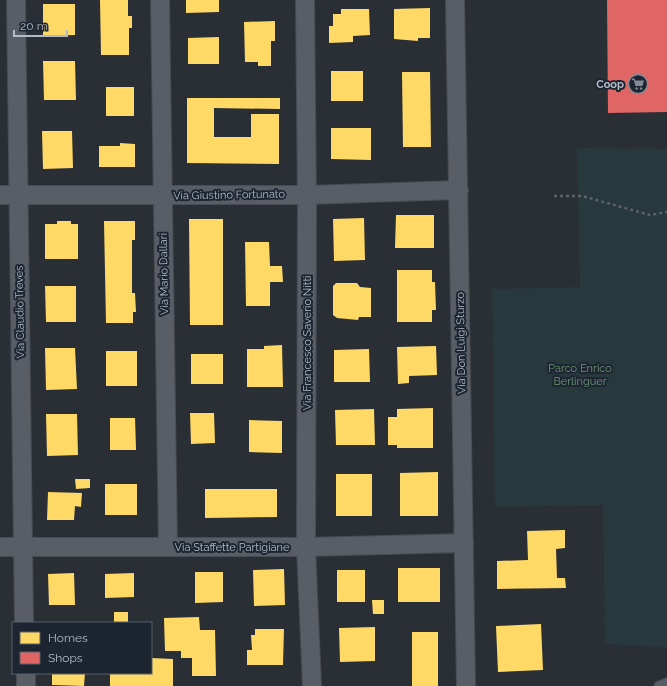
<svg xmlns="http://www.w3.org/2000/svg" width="667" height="686" viewBox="0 0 667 686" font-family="Raleway,sans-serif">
<rect width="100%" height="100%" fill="#2a2f36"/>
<polygon fill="#27393c" points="577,148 667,149 667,647 605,644 603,505 495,507 492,289 580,287"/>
<g fill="#ffd966">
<polygon points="100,0 128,0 128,16 132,16 132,28 129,28 129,55 101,55"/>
<polygon points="186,0 219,0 219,12 186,13"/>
<polygon points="43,4 75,4 75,35 43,36"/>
<polygon points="430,8 430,38 418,38 418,41 394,39 394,9"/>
<polygon points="341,9 369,9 370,35 353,36 353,42 329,43 329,26 333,26 333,14 341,14"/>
<polygon points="275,21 275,41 271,41 271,66 258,66 258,62 245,62 244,22"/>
<polygon points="219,37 219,64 188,64 188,38"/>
<polygon points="43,61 75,61 76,100 44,100"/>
<rect x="331" y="71" width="32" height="30"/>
<polygon points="402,72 430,72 431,147 403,147"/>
<rect x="106" y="87" width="28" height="29"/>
<polygon points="187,98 280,98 280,109 214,108 214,137 251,137 251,114 279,114 279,164 187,163"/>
<polygon points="331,128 371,128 371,160 331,159"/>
<polygon points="42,131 72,131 73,168 43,169"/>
<polygon points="120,143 135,144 135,167 99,167 99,146 120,146"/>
<polygon points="396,215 434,215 434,248 395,248"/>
<polygon points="364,218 365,260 334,261 333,219"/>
<polygon points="189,219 223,219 223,325 190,325"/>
<polygon points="57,221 71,221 71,224 78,224 78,259 45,259 45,224 57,224"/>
<polygon points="104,221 135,221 135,240 132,240 132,293 135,293 136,312 133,312 133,323 106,323"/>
<polygon points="245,242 269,242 270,266 282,266 283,282 270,282 270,306 246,306"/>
<polygon points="397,270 432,270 432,282 435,282 436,310 432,310 432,322 397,322"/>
<polygon points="336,283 357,283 360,287 371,288 371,317 359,317 358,320 337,318 333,315 333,286"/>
<polygon points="45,286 76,286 76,322 46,322"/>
<polygon points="282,345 283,387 247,387 247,349 264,349 264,346"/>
<polygon points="436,346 437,375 409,376 409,383 398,384 397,347"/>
<polygon points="45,348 75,348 77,389 46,390"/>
<polygon points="369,349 370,382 334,382 334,350"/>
<rect x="106" y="351" width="31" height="35"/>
<rect x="191" y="354" width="32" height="30"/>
<polygon points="433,408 433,448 397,448 397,445 388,445 388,417 397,417 397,409"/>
<polygon points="374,409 375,445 336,445 335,410"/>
<polygon points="190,413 214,413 215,443 191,444"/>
<polygon points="46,414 77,414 78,455 47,456"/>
<polygon points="110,418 135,418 136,450 110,450"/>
<polygon points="249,420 282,421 282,453 249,452"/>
<polygon points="438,472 438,516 400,516 400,473"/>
<rect x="336" y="474" width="36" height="42"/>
<polygon points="75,479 90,479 90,488 76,489"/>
<rect x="105" y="484" width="32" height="31"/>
<polygon points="205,489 277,489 277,517 205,518"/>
<polygon points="48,492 82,493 81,507 75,506 74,520 47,520"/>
<polygon points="565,530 565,548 556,549 557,578 565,578 566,588 497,589 497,561 528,560 527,531"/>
<rect x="398" y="568" width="42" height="34"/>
<polygon points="284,569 285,605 254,606 253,570"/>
<rect x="337" y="570" width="28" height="32"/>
<polygon points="195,572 223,572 223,602 195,603"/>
<polygon points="74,573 75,605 49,605 48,574"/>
<polygon points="134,573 134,597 105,598 105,574"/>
<polygon points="372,600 384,600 384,614 373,614"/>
<rect x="114" y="612" width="14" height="11"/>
<polygon points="199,617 200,630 215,630 216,676 192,676 192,658 181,658 181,651 165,651 164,618"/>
<polygon points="541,624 543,670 498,672 496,626"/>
<polygon points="375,627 375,661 340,662 339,628"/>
<polygon points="255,629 284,629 283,665 247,665 247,650 252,650 251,635 255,635"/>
<rect x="412" y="632" width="26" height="54"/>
<polygon points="151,658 173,659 173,686 110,686 110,673 151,673"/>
<polygon points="52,673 85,673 84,686 52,685"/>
</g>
<polygon fill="#e06666" points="607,0 667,0 667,112 608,113"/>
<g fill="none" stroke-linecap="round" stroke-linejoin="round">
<g stroke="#484b51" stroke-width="11">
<polyline id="lane" points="659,686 667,683"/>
</g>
<g stroke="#484b51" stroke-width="20">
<g id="street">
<polyline points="16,0 24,623"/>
<polyline points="160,0 168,547"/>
<polyline points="305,0 307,202 306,547 312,686"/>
<polyline points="455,0 466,686"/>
<polyline points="0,195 307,195 459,190"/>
<polyline points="0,547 306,547 464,543"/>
<polyline points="26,673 26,686"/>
</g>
</g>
<polyline stroke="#5d6268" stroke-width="2.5" stroke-dasharray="3 3" stroke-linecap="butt" points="554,196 582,196 650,215 667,212"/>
<use href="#lane" stroke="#595d65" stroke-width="9"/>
<use href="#street" stroke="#595d65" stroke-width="18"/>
</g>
<defs>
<g id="supermarket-ring" transform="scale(1)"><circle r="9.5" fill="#1d2531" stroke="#848a94" stroke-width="1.5"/><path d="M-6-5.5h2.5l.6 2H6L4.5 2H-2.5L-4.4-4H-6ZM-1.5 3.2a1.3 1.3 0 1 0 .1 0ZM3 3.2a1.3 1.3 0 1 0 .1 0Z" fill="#848a94"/></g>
</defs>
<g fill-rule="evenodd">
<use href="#supermarket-ring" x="638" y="84"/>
</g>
<g text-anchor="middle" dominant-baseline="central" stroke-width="4" stroke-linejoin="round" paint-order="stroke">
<g font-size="11" font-weight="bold" fill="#b4bbc7" stroke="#1d2531" text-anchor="end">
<text x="624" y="84">Coop</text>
</g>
<g font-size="11" fill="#b4bbc7" stroke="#1d2531">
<text transform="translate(229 195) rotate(-1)">Via Giustino Fortunato</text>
<text transform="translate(164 274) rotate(-91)">Via Mario Dallari</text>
<text transform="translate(20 312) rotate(-91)">Via Claudio Treves</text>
<text transform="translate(307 343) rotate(-90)">Via Francesco Saverio Nitti</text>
<text transform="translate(461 343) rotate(-91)">Via Don Luigi Sturzo</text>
<text x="232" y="547">Via Staffette Partigiane</text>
</g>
<g font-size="11" fill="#6c9877" stroke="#1d2531">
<text x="580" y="368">Parco Enrico<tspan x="580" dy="13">Berlinguer</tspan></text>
</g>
</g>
<rect x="12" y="622" width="140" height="52" fill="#1d2531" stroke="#59616d"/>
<rect x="20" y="632" width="20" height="12" fill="#ffd966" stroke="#59616d"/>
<text x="48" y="642" font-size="12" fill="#b4bbc7">Homes</text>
<rect x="20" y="652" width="20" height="12" fill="#e06666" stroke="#59616d"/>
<text x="48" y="662" font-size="12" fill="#b4bbc7">Shops</text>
<path d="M14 30v6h53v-6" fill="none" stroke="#b4bbc7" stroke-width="2"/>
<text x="20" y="30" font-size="12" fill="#b4bbc7" stroke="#1d2531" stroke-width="3" paint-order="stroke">20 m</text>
</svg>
